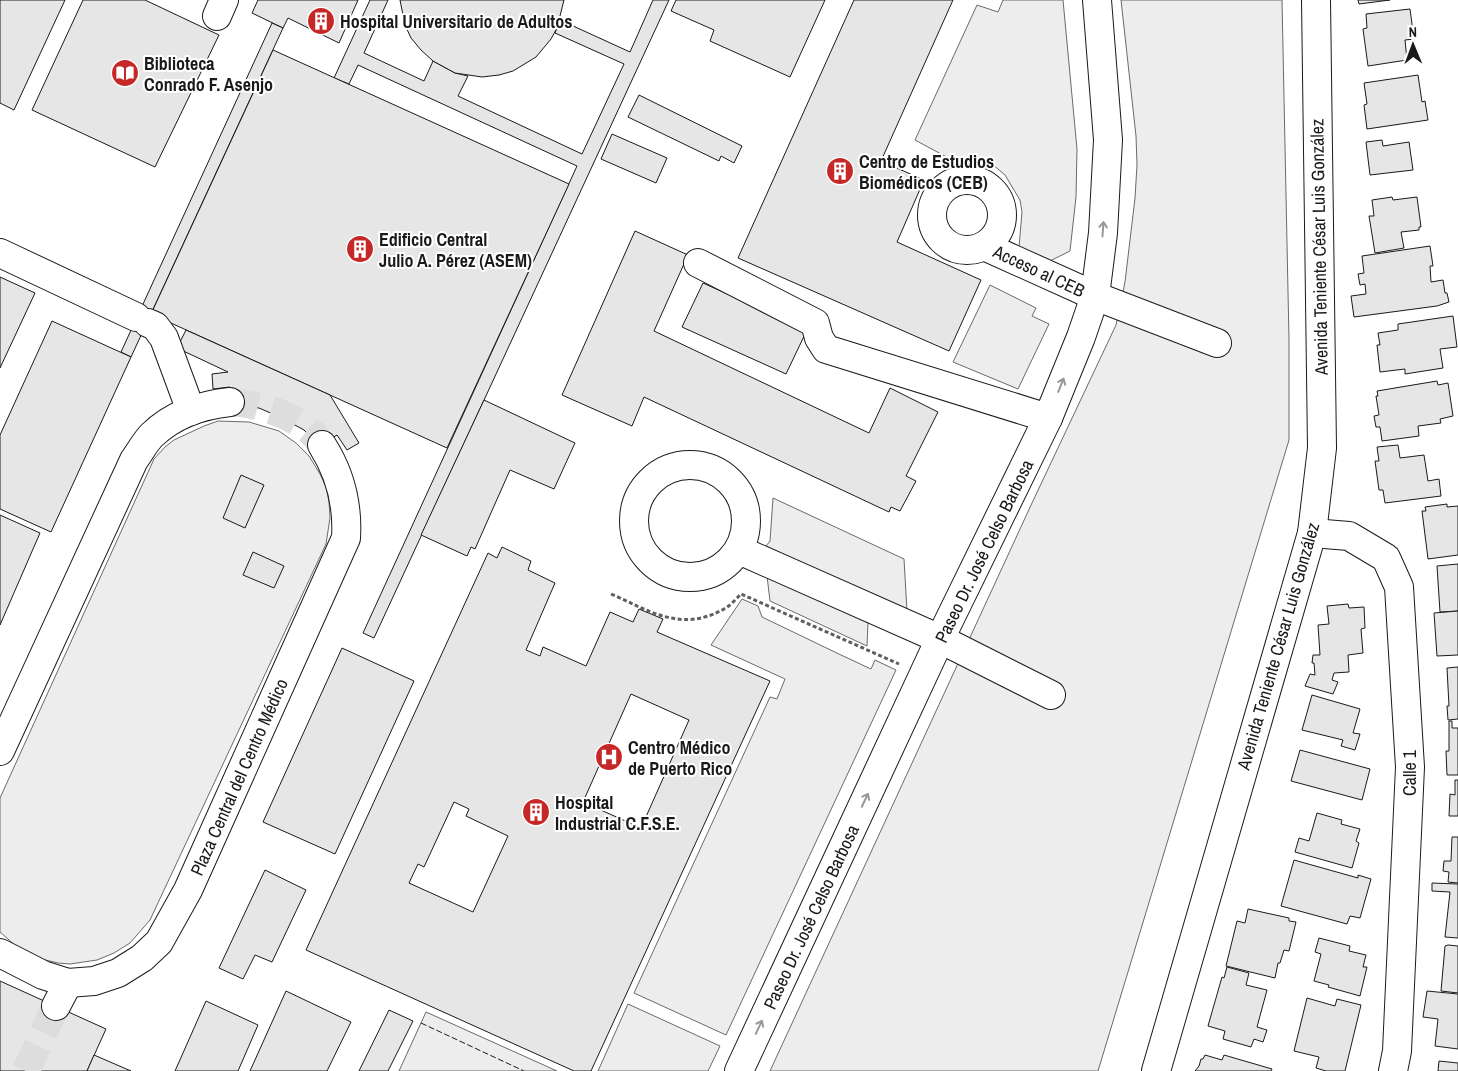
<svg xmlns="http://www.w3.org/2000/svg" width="1458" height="1071" viewBox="0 0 1458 1071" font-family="'Archivo Narrow',sans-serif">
<rect width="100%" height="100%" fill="#fff"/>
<g fill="#ededed" stroke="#6a6a6a">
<polygon points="1003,0 1063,0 1077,149 1076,197 1070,251 1050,261 1019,247 1022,212 1020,200 1005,175 992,164 979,160 954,161 915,140 977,5 998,12"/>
<polygon points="1121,0 1282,0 1289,340 1289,440 1098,1071 770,1071 1032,503 1116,325 1125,282 1135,198 1137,165 1136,136"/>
<polygon points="990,285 1036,308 1032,316 1049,324 1018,389 953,362"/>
<polygon points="218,421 249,422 279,431 296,443 309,456 320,474 326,487 329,502 330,518 326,544 150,920 130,943 114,953 97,960 70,964 58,963 37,958 17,947 0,932 0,798 154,459 165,447 174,440 204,426"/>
<polygon points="773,498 904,559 907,611 766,546 770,541"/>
<polygon points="767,576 868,622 867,646 770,601"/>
<polygon points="742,599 758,606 762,617 841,655 871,669 875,660 896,670 726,1035 634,993 770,697 777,699 785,679 711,645"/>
<polygon points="628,1004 720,1046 708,1071 598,1071"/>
<polygon points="426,1012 557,1071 399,1071"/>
</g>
<g fill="#e6e6e6" stroke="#1a1a1a" fill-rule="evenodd">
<polygon points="0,0 65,0 14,110 0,103"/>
<polygon points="83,0 145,0 219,35 155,167 32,110"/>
<polygon points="258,0 358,0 339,43 288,18 283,28 252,13"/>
<polygon points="370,0 388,0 364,53 424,81 433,61 455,73 468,76 458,96 582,154 624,64 555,33 560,20 630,52 653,0 669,0 374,638 363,633 577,166 358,65 349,84 334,78"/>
<polygon points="400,0 564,0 557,28 551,39 536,57 513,71 499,75 482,77 455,73 433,61 421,50 411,38 405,25"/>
<polygon points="676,0 825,0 790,77 710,41 714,30 671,11"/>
<polygon points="854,0 953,0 881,161 924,180 897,242 981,280 949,351 738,258"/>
<polygon points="1358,0 1390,0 1359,4"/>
<polygon points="1410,9 1414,39 1405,40 1407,60 1368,66 1363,29 1367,28 1366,14"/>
<polygon points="272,23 283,28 131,357 121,352"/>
<polygon points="273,50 569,184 447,448 151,314"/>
<polygon points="1418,75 1422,102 1425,101 1428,120 1367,129 1364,105 1367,104 1364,83"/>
<polygon points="639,95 742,146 734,163 721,156 719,161 628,117"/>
<polygon points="612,134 667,158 656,183 601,159"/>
<polygon points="1382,140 1383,146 1409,142 1413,170 1370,175 1366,142"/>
<polygon points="1392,197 1393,200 1417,197 1421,227 1419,227 1419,230 1401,232 1404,248 1375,253 1369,216 1374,216 1372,200"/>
<polygon points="635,231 688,255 654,331 869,433 890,388 938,412 906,476 916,481 900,511 891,507 889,512 644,397 632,426 562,395"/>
<polygon points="1430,246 1433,266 1430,266 1431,282 1443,280 1445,293 1447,293 1449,302 1437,306 1354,317 1351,296 1366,294 1365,284 1360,285 1358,274 1364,273 1362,256"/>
<polygon points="0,277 35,293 0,368"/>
<polygon points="703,283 807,330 786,374 682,327"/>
<polygon points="1453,316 1457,347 1440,349 1443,368 1405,374 1405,369 1380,372 1377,345 1380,345 1378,333 1398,330 1398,324"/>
<polygon points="52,321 131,357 51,532 0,509 0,435"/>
<polygon points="186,330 330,395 359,443 347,450 337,435 319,446 304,430 282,418 259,408 230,405 230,387 213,389 212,374 228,372 177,348"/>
<polygon points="1437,381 1438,385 1448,383 1453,416 1440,419 1441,423 1418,426 1419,436 1382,441 1380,427 1376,427 1374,416 1379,415 1376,396 1378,396 1377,391"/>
<polygon points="484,400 575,443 554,489 510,470 475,549 471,547 467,556 421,535"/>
<polygon points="1398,445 1400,458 1424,455 1428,481 1439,479 1441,496 1385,503 1383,490 1379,490 1375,461 1379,461 1377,447"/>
<polygon points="241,475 264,485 245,528 223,518"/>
<polygon points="1447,504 1447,507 1458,506 1458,555 1428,559 1422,511 1426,511 1425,507"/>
<polygon points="0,515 40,533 0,625"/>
<path d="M502,547L531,561L528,570L555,583L526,650L540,656L543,647L586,666L610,612L633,622L639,609L663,619L657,632L770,681L591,1071H574L306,950L488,553L497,558ZM631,694L689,720L641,828L583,802ZM454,802L469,809L466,816L508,836L473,912L409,883L418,864L424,867Z"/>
<polygon points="253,552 284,566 274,588 243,575"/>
<polygon points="1458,564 1458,611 1440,612 1437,566"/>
<polygon points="1348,604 1349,608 1364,607 1365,628 1361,629 1363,653 1348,655 1349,672 1334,673 1332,680 1338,682 1333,694 1305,686 1310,674 1315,675 1314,663 1312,663 1313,655 1320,655 1318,625 1329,624 1327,606"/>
<polygon points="1458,611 1458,655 1437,656 1434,613"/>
<polygon points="342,648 414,681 335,854 263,822"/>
<polygon points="1458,667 1458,719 1448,720 1447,706 1449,706 1447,668"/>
<polygon points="1312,695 1360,709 1353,733 1360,734 1355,750 1341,746 1343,740 1302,730"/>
<polygon points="1449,721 1452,721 1452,728 1458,728 1458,775 1447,775 1446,751 1449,751"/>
<polygon points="1300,750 1370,769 1362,800 1291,781"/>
<polygon points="1455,780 1458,780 1458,816 1449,816 1450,794 1455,795"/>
<polygon points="1317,813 1342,820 1341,824 1360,829 1356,841 1359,843 1352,868 1295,852 1299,838 1309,841"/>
<polygon points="1452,837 1458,837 1458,883 1448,882 1449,872 1443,871 1444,861 1451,861"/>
<polygon points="1294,860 1358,878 1358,875 1371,879 1360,918 1350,916 1347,924 1281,906"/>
<polygon points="265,870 306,890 272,962 255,955 243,979 219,968"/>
<polygon points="1432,883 1458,884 1458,938 1445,937 1450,892 1432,891"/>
<polygon points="1248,909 1289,918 1289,921 1296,922 1289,951 1284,950 1280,963 1278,963 1275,978 1226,966 1237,921 1245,923"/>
<polygon points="1319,938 1350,946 1349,951 1366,955 1363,967 1367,967 1360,996 1328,987 1329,985 1314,981 1321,954 1315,952"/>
<polygon points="1448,945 1458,946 1458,993 1441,991 1445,946"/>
<polygon points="1227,967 1249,973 1246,985 1267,990 1257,1027 1267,1030 1263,1042 1254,1039 1251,1047 1223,1039 1225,1031 1208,1026 1222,977 1224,978"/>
<polygon points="0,981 106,1029 87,1071 0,1071"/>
<polygon points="286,991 351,1022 327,1071 250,1071"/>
<polygon points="1427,991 1458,994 1458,1049 1435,1046 1438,1019 1423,1017"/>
<polygon points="1307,998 1335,1006 1337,999 1361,1005 1345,1071 1326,1071 1316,1068 1319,1057 1294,1051"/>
<polygon points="206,1001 258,1025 238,1071 175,1071"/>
<polygon points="389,1010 413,1021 388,1071 359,1071"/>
<polygon points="94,1055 131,1071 87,1071"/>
<polygon points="1205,1055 1222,1060 1224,1055 1272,1069 1271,1071 1195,1071 1199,1066 1201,1059 1203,1059"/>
<polygon points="1439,1061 1458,1063 1458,1071 1438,1071"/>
</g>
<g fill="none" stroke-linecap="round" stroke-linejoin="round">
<g stroke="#ddd" stroke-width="28" stroke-dasharray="28 14" stroke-linecap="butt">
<path d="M230,402C261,404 304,417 322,445"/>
<polyline points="26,1071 56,1006"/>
</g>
<g stroke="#1a1a1a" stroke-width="30">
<g id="minor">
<polyline points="217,16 224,0"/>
<circle cx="967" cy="215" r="35"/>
<polyline points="984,246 1095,296 1217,343"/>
<polyline points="0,253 136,317"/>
<polyline points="698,263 815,323 819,338 826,349 1048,418"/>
<polyline points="148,323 155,326 164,338 191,411"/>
<circle cx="690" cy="521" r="56"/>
<polyline points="1312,533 1349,536 1386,558 1399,587 1410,767 1397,1051 1393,1071"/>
<polyline points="739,550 940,639 1051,695"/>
<path d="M0,751L134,460C140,452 145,442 152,435C173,415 201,405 230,402"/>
<path d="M0,953L43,975L68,983L94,981L118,973L142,958L159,942L188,890L346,538C348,505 340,473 322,445"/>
<polyline points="56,1006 68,983"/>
<polyline points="739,1071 940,639 1048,418 1081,337 1095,296 1103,233 1108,140 1097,0"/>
<polyline points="1156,1071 1312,533 1322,448 1316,0"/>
</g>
</g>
<path stroke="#5f5f5f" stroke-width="3" stroke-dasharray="4 2.5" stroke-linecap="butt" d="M611,594C650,611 681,633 724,609C730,606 736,599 741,594L899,664"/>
<use href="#minor" stroke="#fff" stroke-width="28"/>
<polyline stroke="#1a1a1a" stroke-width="1" stroke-dasharray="6 2.5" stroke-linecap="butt" points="421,1023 524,1071"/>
</g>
<defs><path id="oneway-shaft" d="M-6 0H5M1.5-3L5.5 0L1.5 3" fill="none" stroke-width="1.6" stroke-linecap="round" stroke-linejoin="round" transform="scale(1.25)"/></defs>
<g stroke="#989898">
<use href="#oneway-shaft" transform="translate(1103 229) rotate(-86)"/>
<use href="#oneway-shaft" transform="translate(1061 385) rotate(-68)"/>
<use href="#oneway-shaft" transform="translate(865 800) rotate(-65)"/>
<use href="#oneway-shaft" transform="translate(759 1027) rotate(-65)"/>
</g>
<defs>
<g id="building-disc" transform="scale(1.4375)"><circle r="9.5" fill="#c62828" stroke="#fff"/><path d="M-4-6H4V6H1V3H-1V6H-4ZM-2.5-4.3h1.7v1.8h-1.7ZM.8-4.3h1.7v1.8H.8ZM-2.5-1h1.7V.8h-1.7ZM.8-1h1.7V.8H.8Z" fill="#fff"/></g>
<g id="library-disc" transform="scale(1.4375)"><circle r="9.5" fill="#c62828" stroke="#fff"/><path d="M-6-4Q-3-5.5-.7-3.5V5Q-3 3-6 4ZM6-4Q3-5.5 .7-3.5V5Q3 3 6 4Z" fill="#fff"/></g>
<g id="hospital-disc" transform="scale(1.4375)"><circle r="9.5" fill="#c62828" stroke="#fff"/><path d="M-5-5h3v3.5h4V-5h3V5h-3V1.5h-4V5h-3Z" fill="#fff"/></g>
</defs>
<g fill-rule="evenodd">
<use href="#building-disc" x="321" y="21"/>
<use href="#library-disc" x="125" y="73"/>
<use href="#building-disc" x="840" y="171"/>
<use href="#building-disc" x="360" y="249"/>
<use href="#hospital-disc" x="609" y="757"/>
<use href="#building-disc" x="536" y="812"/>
</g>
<g text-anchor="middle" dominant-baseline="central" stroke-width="4" stroke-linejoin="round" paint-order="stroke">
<g font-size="18" font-weight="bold" fill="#1a1a1a" stroke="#fff" text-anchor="start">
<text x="340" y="21">Hospital Universitario de Adultos</text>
<text x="144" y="63">Biblioteca<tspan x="144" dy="21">Conrado F. Asenjo</tspan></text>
<text x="859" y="161">Centro de Estudios<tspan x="859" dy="21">Biomédicos (CEB)</tspan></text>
<text x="379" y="239">Edificio Central<tspan x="379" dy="21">Julio A. Pérez (ASEM)</tspan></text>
<text x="628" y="747">Centro Médico<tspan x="628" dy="21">de Puerto Rico</tspan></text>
<text x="555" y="802">Hospital<tspan x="555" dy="21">Industrial C.F.S.E.</tspan></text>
</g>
<g font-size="18" fill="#1a1a1a" stroke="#fff">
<text transform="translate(1319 247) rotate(-91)">Avenida Teniente César Luis González</text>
<text transform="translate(1039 271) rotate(25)">Acceso al CEB</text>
<text transform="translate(984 551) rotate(-64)">Paseo Dr. José Celso Barbosa</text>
<text transform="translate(1278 646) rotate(-74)">Avenida Teniente César Luis González</text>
<text transform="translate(1409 773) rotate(-90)">Calle 1</text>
<text transform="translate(239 777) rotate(-66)">Plaza Central del Centro Médico</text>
<text transform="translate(811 917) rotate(-65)">Paseo Dr. José Celso Barbosa</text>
</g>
</g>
<g transform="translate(1413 45) rotate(359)" stroke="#ffffff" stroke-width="4" paint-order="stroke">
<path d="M0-4L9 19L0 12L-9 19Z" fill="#1a1a1a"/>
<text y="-8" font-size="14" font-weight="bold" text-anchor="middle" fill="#1a1a1a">N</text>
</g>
</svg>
